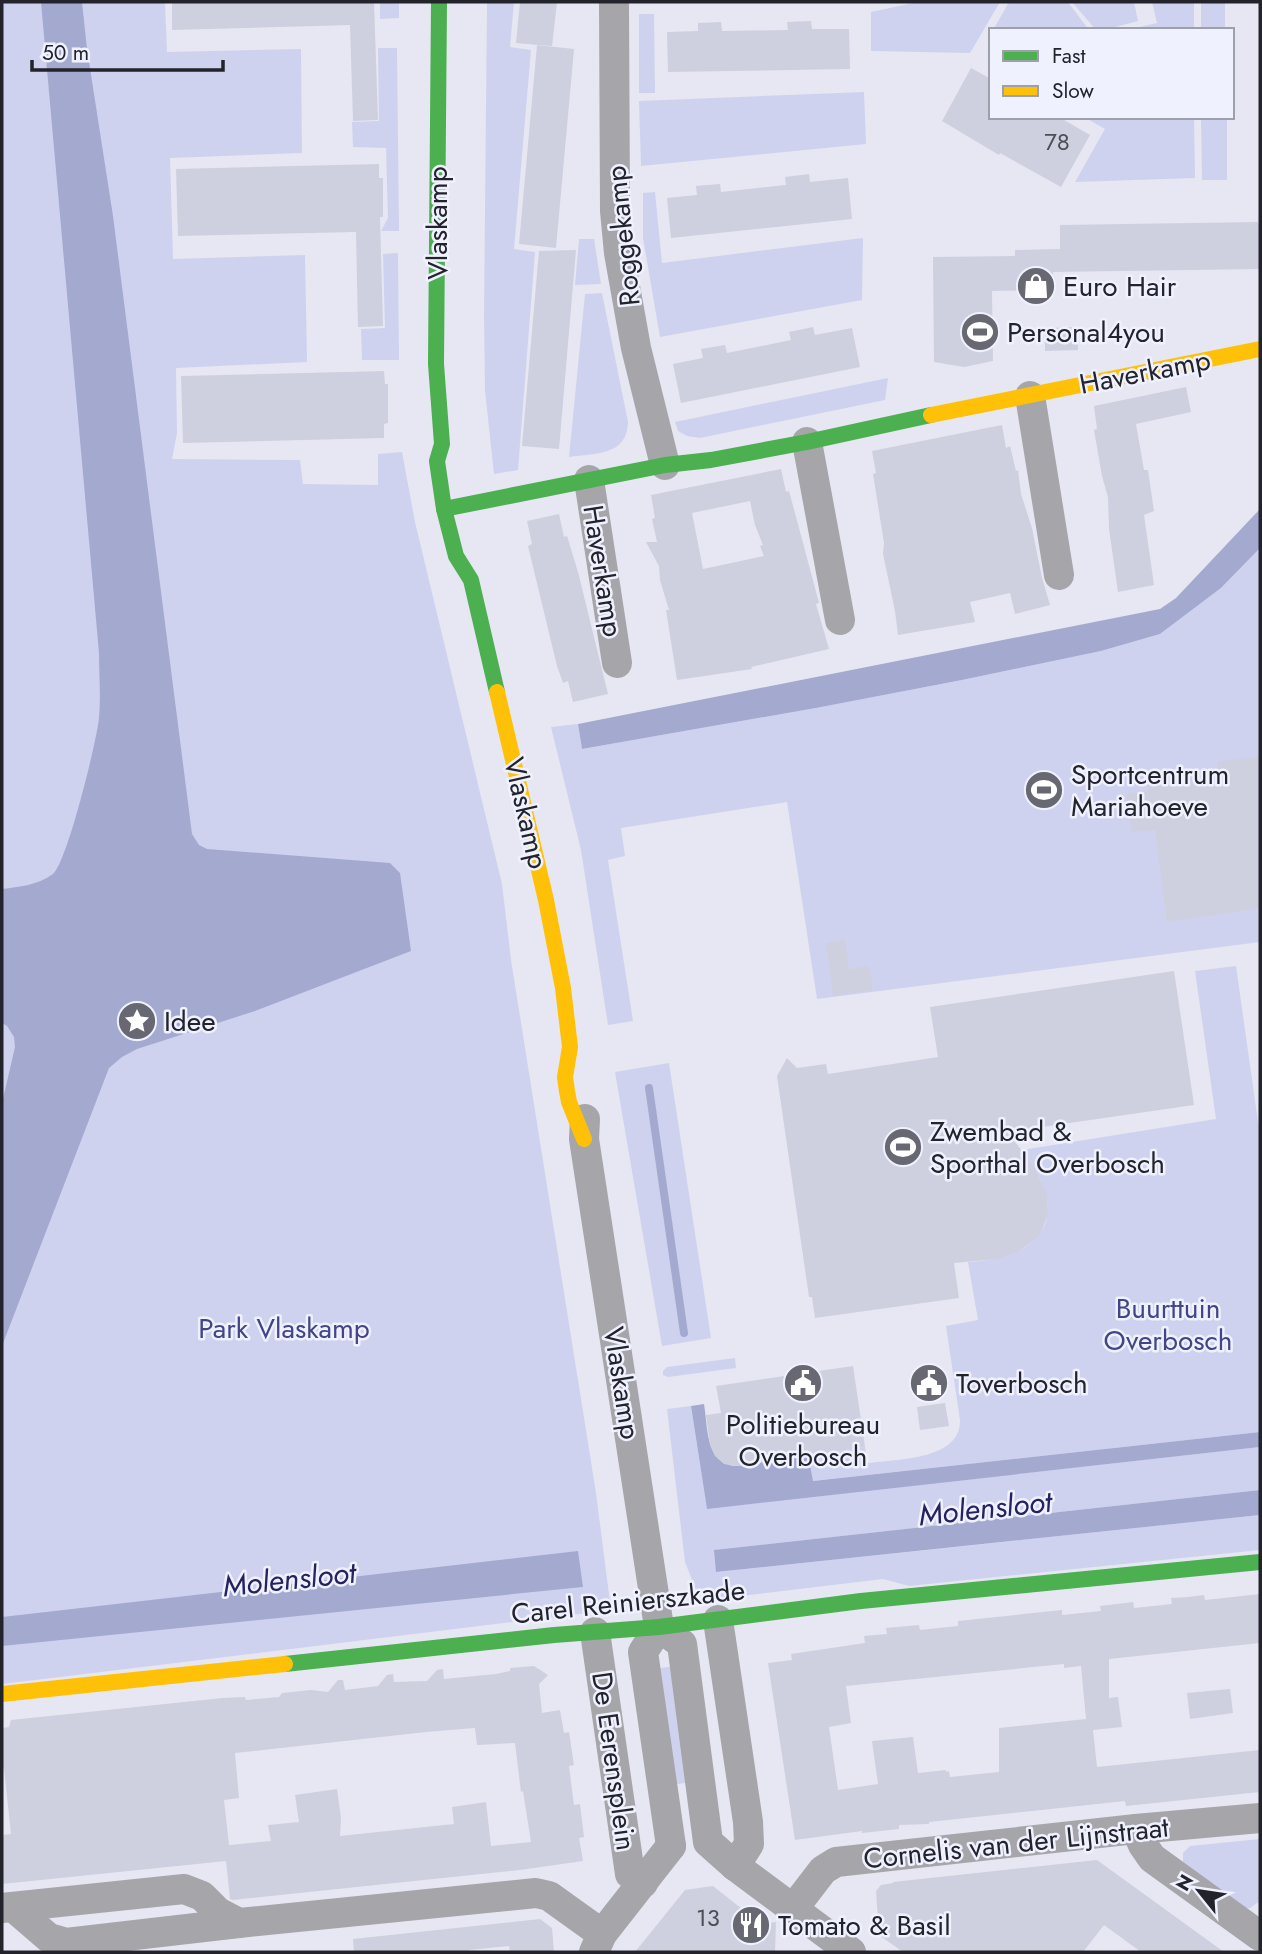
<svg xmlns="http://www.w3.org/2000/svg" width="1262" height="1954" viewBox="0 0 1262 1954" font-family="Jost,sans-serif">
<rect width="100%" height="100%" fill="#e6e7f3"/>
<g fill="#cfd2ee">
<polygon points="2,2 165,2 167,52 301,49 302,153 170,158 173,259 305,255 307,362 176,368 177,433 172,459 300,460 303,484 378,485 378,454 402,452 415,522 502,884 511,960 596,1493 611,1610 2,1684"/>
<polygon points="380,2 399,2 399,18 380,19"/>
<polygon points="487,2 514,2 510,47 531,50 514,249 535,252 518,470 494,474 485,391 484,316"/>
<polygon points="918,2 1000,2 970,53 871,51 871,12"/>
<polygon points="1009,2 1068,2 1089,30 993,30"/>
<polygon points="1072,2 1134,2 1138,21 1104,30 1096,30"/>
<polygon points="1152,2 1194,2 1194,30 1127,30 1157,23"/>
<rect x="1201" y="2" width="24" height="28"/>
<polygon points="639,14 654,14 655,93 639,93"/>
<polygon points="378,48 397,48 399,231 381,231 388,218 386,148 353,147 352,122 379,121"/>
<polygon points="864,92 866,144 641,166 639,101"/>
<polygon points="1084,117 1194,117 1195,178 1075,182 1105,129"/>
<polygon points="1201,117 1227,117 1227,180 1202,180"/>
<polygon points="655,192 662,263 863,238 862,300 660,337 643,238 643,193"/>
<polygon points="579,239 594,239 601,284 575,285"/>
<polygon points="398,253 399,360 362,360 361,329 385,328 383,254"/>
<path d="M602,293L628,422C627,456 596,453 569,457L585,294Z"/>
<polygon points="888,378 885,400 700,438 687,436 678,431 675,422"/>
<polygon points="1260,548 1260,942 817,999 787,802 621,828 625,856 608,860 633,1021 608,1025 581,850 551,727 578,724 582,749 816,708 962,680 1101,651 1160,634 1221,588"/>
<path d="M1236,966L1260,1136V1432L812,1481L808,1455L865,1447L868,1463C897,1459 961,1460 960,1420L946,1326L978,1320L968,1262C1046,1258 1072,1214 1022,1150L1216,1119L1195,971Z"/>
<polygon points="669,1063 711,1338 662,1346 615,1072"/>
<polygon points="735,1358 736,1368 668,1377 663,1375 663,1371 667,1367"/>
<polygon points="691,1406 707,1508 1260,1447 1260,1490 715,1550 717,1572 1260,1515 1260,1550 909,1586 883,1579 708,1600 696,1590 685,1562 667,1409"/>
<polygon points="676,1666 693,1782 670,1785 653,1669"/>
<polygon points="1260,1839 1260,1901 1250,1908 1243,1908 1183,1862 1183,1853 1190,1846"/>
</g>
<g fill="#a4a9d0">
<path d="M41,2H82L87,49L113,216L192,834L199,845L207,849L390,863L400,873L411,951L255,1011L137,1049L122,1057L109,1068L2,1346V1103L15,1047L14,1037L7,1026L2,1023V889C19,887 38,885 53,874C67,863 97,740 99,718C101,697 99,674 99,653Z"/>
<polygon points="1260,509 1260,548 1221,588 1160,634 1101,651 962,680 816,708 582,749 578,724 1160,609 1176,598"/>
<path d="M704,1404C708,1427 705,1465 737,1466L808,1455L813,1481L1260,1432V1447L707,1509L691,1406Z"/>
<polygon points="1260,1490 1260,1515 716,1572 714,1550"/>
<polygon points="578,1551 583,1587 2,1646 2,1617"/>
</g>
<g fill="none" stroke-linecap="round" stroke-linejoin="round">
<polyline stroke="#a4a9d0" stroke-width="8" points="649,1088 684,1333"/>
</g>
<g fill="#ced0e0" fill-rule="evenodd">
<polygon points="172,2 374,2 378,120 353,121 350,25 172,30"/>
<polygon points="520,2 557,2 552,46 516,43"/>
<polygon points="811,21 812,29 849,29 850,69 668,72 667,32 698,31 698,23 721,22 722,31 788,30 787,22"/>
<polygon points="537,45 574,49 556,248 519,244"/>
<polygon points="971,68 991,79 991,117 1059,117 1090,135 1061,187 1000,153 999,155 942,121"/>
<polygon points="379,164 379,178 383,178 383,217 380,217 383,326 358,327 356,232 178,236 176,169"/>
<polygon points="809,174 810,182 848,178 852,219 671,238 667,198 697,195 696,186 720,184 721,192 786,185 785,177"/>
<polygon points="1258,222 1259,227 1260,227 1260,269 1053,272 1053,290 992,291 993,361 964,367 934,362 933,257 1015,256 1015,250 1060,249 1060,225"/>
<polygon points="576,250 559,449 522,446 539,251"/>
<polygon points="813,327 815,335 852,328 860,367 681,403 673,364 703,358 701,349 725,345 727,353 791,340 789,332"/>
<polygon points="1078,327 1078,350 1045,351 1045,328"/>
<polygon points="384,371 385,384 388,384 388,423 384,424 384,438 183,443 181,376"/>
<polygon points="1186,387 1191,412 1136,424 1144,470 1148,470 1154,511 1144,515 1154,585 1118,592 1109,529 1108,497 1102,476 1094,430 1097,429 1094,406"/>
<polygon points="1002,425 1006,448 1010,446 1016,471 1018,470 1021,494 1032,528 1042,578 1050,605 1015,614 1010,593 970,602 975,622 898,635 895,611 883,554 884,543 873,474 876,473 872,451"/>
<path d="M781,469L786,492L789,491L799,528L819,603L816,604L829,649L751,667L752,669L677,680L666,610H669L660,580L659,566L646,542H657L652,519L655,518L651,495ZM750,501L755,525L763,545L760,546L764,556L703,569L692,513Z"/>
<polygon points="559,514 564,537 567,536 578,572 608,694 573,702 568,681 563,683 557,666 528,546 532,544 527,521"/>
<polygon points="1260,756 1260,908 1167,922 1155,830 1132,832 1126,794 1148,791 1146,783 1219,773 1217,762"/>
<polygon points="845,939 849,969 869,966 873,990 833,996 826,943"/>
<polygon points="1174,971 1194,1105 1007,1132 1034,1166 1047,1194 1048,1214 1041,1233 1034,1241 1017,1252 998,1259 954,1263 959,1298 815,1318 812,1297 809,1297 777,1076 787,1058 797,1068 826,1064 828,1074 938,1057 930,1007"/>
<polygon points="853,1366 865,1447 737,1466 724,1464 715,1456 710,1445 706,1415 721,1413 716,1386"/>
<polygon points="945,1403 949,1426 920,1430 917,1407"/>
<path d="M1260,1594V1643L1109,1659V1698L1118,1697L1122,1727L1093,1730L1097,1767L1260,1750V1792L1126,1806L1125,1801L929,1822V1824L899,1825V1829L862,1833V1831L795,1840L768,1663L792,1660L791,1654L865,1643L864,1636L887,1634L886,1628L919,1625L920,1630L958,1626V1621L1062,1610V1615L1101,1611L1100,1606L1133,1602L1134,1608L1172,1604L1171,1598L1188,1597L1204,1595L1205,1600ZM1064,1664V1668L1081,1666L1086,1719L999,1728V1772L950,1777L949,1771L946,1772V1770L918,1773L913,1737L872,1741L878,1784L838,1790L829,1727L851,1723L846,1686Z"/>
<path d="M534,1666L548,1675L539,1684L542,1713L560,1710L564,1733L569,1732L574,1765L569,1766L574,1805L580,1804L584,1837L579,1838L583,1861L520,1870L233,1900L230,1899L226,1861L2,1884V1835L11,1834L4,1768L2,1769V1728L9,1727L11,1720L223,1698L245,1697L246,1700L279,1697L282,1693L311,1690L328,1692L338,1680H343L345,1690L378,1686L387,1675L393,1674L394,1682L427,1681L437,1670L443,1669L444,1679L496,1674L510,1671V1668ZM475,1728L477,1745L515,1743L521,1792L523,1791L531,1842L491,1846L486,1802L452,1807L454,1824L340,1836L341,1818L337,1789L295,1795L299,1822L268,1825L271,1841L229,1845L224,1800L239,1798L235,1753L426,1732Z"/>
<polygon points="1230,1689 1233,1713 1190,1719 1187,1693"/>
<polygon points="1097,1860 1224,1952 1141,1952 1104,1925 1083,1952 903,1952 879,1935 876,1891 881,1885 893,1883 893,1882"/>
<polygon points="713,1886 761,1924 776,1922 775,1952 635,1952 685,1890"/>
<polygon points="540,1919 552,1928 554,1952 510,1952 509,1946 469,1950 470,1952 354,1952 353,1939"/>
</g>
<g fill="none" stroke-linecap="round" stroke-linejoin="round">
<g stroke="#a5a5aa" stroke-width="30">
<polyline points="614,2 615,211 619,253 636,348 665,465"/>
<polyline points="1030,396 1059,575"/>
<polyline points="807,442 840,620"/>
<polyline points="589,480 617,663"/>
<polyline points="585,1119 584,1139 659,1627"/>
<polyline points="718,1620 748,1822 749,1844 735,1866"/>
<polyline points="659,1627 682,1644 708,1842 735,1866 851,1952"/>
<polyline points="659,1627 643,1652 671,1846"/>
<polyline points="595,1632 630,1874 643,1883"/>
<polyline points="1136,1829 1143,1845 1152,1858 1260,1936"/>
<polyline points="13,1907 49,1938 66,1943 239,1923"/>
<polyline points="2,1908 184,1889 202,1896 218,1912 239,1923 536,1893 549,1896 602,1934"/>
<polyline points="793,1909 823,1870 836,1862 1136,1829 1260,1818"/>
<polyline points="594,1952 602,1934 671,1846"/>
</g>
<g stroke="#4caf50" stroke-width="16">
<polyline points="439,2 436,364 442,444 437,461 444,509 456,556 471,580 497,692"/>
<polyline points="444,509 665,465 711,460 807,442 931,415"/>
<polyline points="285,1664 554,1635 659,1627 861,1601 1260,1562"/>
</g>
<g stroke="#ffc107" stroke-width="16">
<polyline points="931,415 1260,349"/>
<polyline points="497,692 546,900 563,988 570,1047 565,1077 567,1091 569,1102 584,1139"/>
<polyline points="2,1694 285,1664"/>
</g>
</g>
<defs>
<g id="shop-disc" transform="scale(2.0125)"><circle r="9.5" fill="#676871" stroke="#eff1ff"/><path d="M-5-2.5h2.3a2.7 3.5 0 0 1 5.4 0H5L5.5 6h-11ZM-1.5-2.5h3a1.5 2.3 0 0 0-3 0Z" fill="#fff"/></g>
<g id="stadium-disc" transform="scale(2.0125)"><circle r="9.5" fill="#676871" stroke="#eff1ff"/><path d="M0-5a6.5 5 0 1 0 0 10a6.5 5 0 1 0 0-10ZM-3.5-1.8h7v3.6h-7Z" fill="#fff"/></g>
<g id="sight-disc" transform="scale(2.0125)"><circle r="9.5" fill="#676871" stroke="#eff1ff"/><path d="M0-6L1.8-2.2L6-1.7L2.9 1.2L3.7 5.4L0 3.3L-3.7 5.4L-2.9 1.2L-6-1.7L-1.8-2.2Z" fill="#fff"/></g>
<g id="civic-disc" transform="scale(2.0125)"><circle r="9.5" fill="#676871" stroke="#eff1ff"/><path d="M-.6-6.5H3V-4.5H.6V-3L4-1V1h2V6H-6V1h2V-1L-.6-3ZM-1.2 2.5V6h2.4V2.5Z" fill="#fff"/></g>
<g id="restaurant-disc" transform="scale(2.0125)"><circle r="9.5" fill="#676871" stroke="#eff1ff"/><path d="M-5-6h1v4h1v-4h1v4h1v-4h1v5L-1.5 .5V6h-2V.5L-5-1ZM5-6V6H3V1.5H1.5Q1.5-4 5-6Z" fill="#fff"/></g>
</defs>
<g fill-rule="evenodd">
<use href="#shop-disc" x="1036" y="286"/>
<use href="#stadium-disc" x="980" y="332"/>
<use href="#stadium-disc" x="1044" y="790"/>
<use href="#sight-disc" x="137" y="1021"/>
<use href="#stadium-disc" x="903" y="1147"/>
<use href="#civic-disc" x="803" y="1383"/>
<use href="#civic-disc" x="929" y="1383"/>
<use href="#restaurant-disc" x="751" y="1925"/>
</g>
<g text-anchor="middle" dominant-baseline="central" stroke-width="5" stroke-linejoin="round" paint-order="stroke">
<g font-size="24" fill="#4d4e58">
<text x="1057" y="141">78</text>
<text x="708" y="1917">13</text>
</g>
<g font-size="28" fill="#22232b" stroke="#eff1ff">
<text transform="translate(437 223) rotate(-90)">Vlaskamp</text>
<text transform="translate(623 236) rotate(-96)">Roggekamp</text>
<text transform="translate(1145 372) rotate(-11)">Haverkamp</text>
<text transform="translate(603 571) rotate(81)">Haverkamp</text>
<text transform="translate(526 813) rotate(77)">Vlaskamp</text>
<text transform="translate(622 1383) rotate(81)">Vlaskamp</text>
<text transform="translate(628 1602) rotate(-6)">Carel Reinierszkade</text>
<text transform="translate(614 1761) rotate(82)">De Eerensplein</text>
<text transform="translate(1016 1843) rotate(-6)">Cornelis van der Lijnstraat</text>
</g>
<g font-size="28" fill="#22232b" stroke="#eff1ff" text-anchor="start">
<text x="1063" y="286">Euro Hair</text>
<text x="1007" y="332">Personal4you</text>
<text x="1071" y="774">Sportcentrum<tspan x="1071" dy="32">Mariahoeve</tspan></text>
<text x="164" y="1021">Idee</text>
<text x="930" y="1131">Zwembad &amp;<tspan x="930" dy="32">Sporthal Overbosch</tspan></text>
<text x="956" y="1383">Toverbosch</text>
<text x="803" y="1424" text-anchor="middle">Politiebureau<tspan x="803" dy="32">Overbosch</tspan></text>
<text x="778" y="1925">Tomato &amp; Basil</text>
</g>
<g font-size="28" fill="#434586" stroke="#eff1ff">
<text x="1168" y="1308">Buurttuin<tspan x="1168" dy="32">Overbosch</tspan></text>
<text x="284" y="1328">Park Vlaskamp</text>
</g>
<g font-size="30" font-style="italic" fill="#252260" stroke="#eff1ff">
<text transform="translate(985 1508) rotate(-6)">Molensloot</text>
<text transform="translate(289 1579) rotate(-6)">Molensloot</text>
</g>
</g>
<rect width="1262" height="1954" fill="none" stroke="#22232b" stroke-width="7"/>
<rect x="989" y="28" width="245" height="91" fill="#eff1ff" stroke="#9d9faa" stroke-width="2"/>
<rect x="1003" y="51" width="35" height="10" fill="#4caf50" stroke="#9d9faa" stroke-width="2"/>
<text x="1052" y="63" font-size="21" fill="#22232b">Fast</text>
<rect x="1003" y="86" width="35" height="10" fill="#ffc107" stroke="#9d9faa" stroke-width="2"/>
<text x="1052" y="98" font-size="21" fill="#22232b">Slow</text>
<g transform="translate(1199 1891) rotate(300)" stroke="#eff1ff" stroke-width="5" paint-order="stroke">
<path d="M0-5L12 26L0 18L-12 26Z" fill="#22232b"/>
<text y="-10" font-size="19" font-weight="bold" text-anchor="middle" fill="#22232b">N</text>
</g>
<path d="M32 60v10h191v-10" fill="none" stroke="#22232b" stroke-width="3.5"/>
<text x="42" y="60" font-size="21" fill="#22232b" stroke="#eff1ff" stroke-width="5" paint-order="stroke">50 m</text>
</svg>
